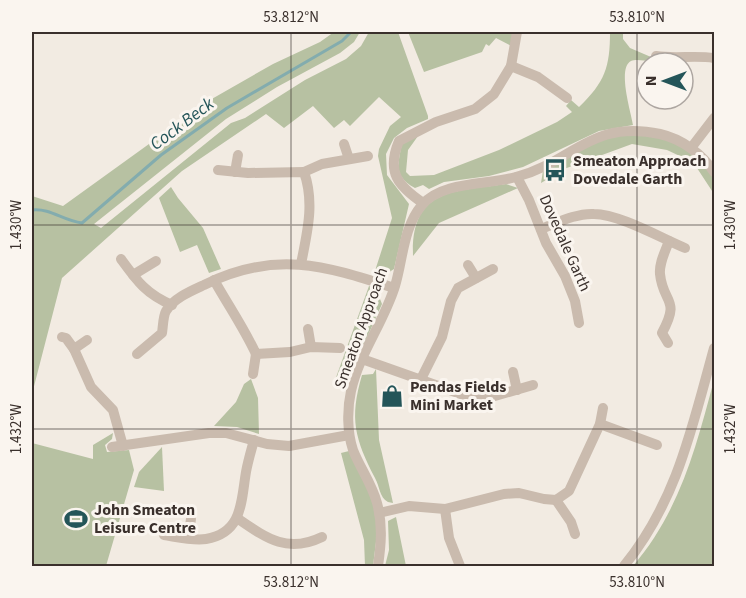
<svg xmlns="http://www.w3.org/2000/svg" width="746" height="598" viewBox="0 0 746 598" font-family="'Source Sans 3',sans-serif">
<rect width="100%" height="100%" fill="#f2ebe2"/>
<g fill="#b7c1a2">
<polygon points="334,32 360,32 354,42 340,53 277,87 226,119 94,224 101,228 231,123 245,118 305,80 346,59 361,46 369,32 398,32 428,116 428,119 407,128 394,138 386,154 387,175 409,204 394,269 383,276 374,274 392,218 378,156 379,149 390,126 401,117 379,97 350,126 344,120 334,128 313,106 284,128 266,114 182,171 62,278 32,394 32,196 63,206 210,100 273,64 320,42"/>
<polygon points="408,32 517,32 515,48 496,38 489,46 486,44 482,52 424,72"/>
<path d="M610,32H623V39L630,48L651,57L650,61C645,61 636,59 631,61C617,68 631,112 633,125L599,131L523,167L489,176L444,182L429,189L423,185L415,188C393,176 398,164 402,143L418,136L408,150L406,172L410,176L434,175L499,150L557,122L572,112L566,106L571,100L579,107C605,82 610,67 610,32Z"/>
<path d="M618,135C630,136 644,135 656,137C676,141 703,157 713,176C716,181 714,188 714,194L697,168L684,158L667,150L632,144L564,169L541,183L543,171L589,144Z"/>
<path d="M506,184L518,188L439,223L413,256C411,188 453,192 506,184Z"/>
<polygon points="171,187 178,198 203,228 221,269 209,273 197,245 180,252 159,198"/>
<polygon points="369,286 376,289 382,304 364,344 356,341 341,385 334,383"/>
<path d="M376,369L379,440L393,503L388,502C379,497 380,487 375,478C355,439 349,419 362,375L373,374Z"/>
<polygon points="251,379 258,398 259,434 237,427 214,426 236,402 244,384"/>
<path d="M714,380V566H633C680,511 696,447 714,380Z"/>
<polygon points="113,433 112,439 105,445 107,452 129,450 134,470 106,566 32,566 32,443 93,459 93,445"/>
<polygon points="162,447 164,491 134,487 139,472"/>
<polygon points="349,451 372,498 378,526 373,566 365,566 364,540 341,453"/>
<polygon points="396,517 406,566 385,566 389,550 388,521"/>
</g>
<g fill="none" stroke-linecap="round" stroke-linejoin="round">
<path stroke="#83acae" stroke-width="3" d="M32,210C51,208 63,221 82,223L161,155L227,108L342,41L351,32"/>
<g stroke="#cabbae" stroke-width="10">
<path d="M656,56C676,59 695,55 714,58"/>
<polyline points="511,66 538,77 567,98"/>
<polyline points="344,144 349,159"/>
<polyline points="691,148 714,118"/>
<path d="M218,170L248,173L304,172C315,203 307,233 301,264"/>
<polyline points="235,172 238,155"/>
<polyline points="304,172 322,164 368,156"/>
<polyline points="517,177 529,200 546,243 565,276 575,301 579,323"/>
<path d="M423,203C398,186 386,172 399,141L436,122L475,109L494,94L511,66L517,32"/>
<path d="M541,229C557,223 576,213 594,214C619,214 661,238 685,248"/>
<path d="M121,259C137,281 146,294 172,305"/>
<polyline points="468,265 476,278"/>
<polyline points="133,275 156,261"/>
<path d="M214,280C228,305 244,328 256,354L290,352L311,347L340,348"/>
<polyline points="308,329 311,347"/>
<polyline points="62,337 66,338 74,349 87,340"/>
<path d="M668,343L662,333C681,298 663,304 660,274C659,263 665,252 669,241"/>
<polyline points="74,349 91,387 113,410 123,446"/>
<path d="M137,354L162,333C163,327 163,316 166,311C174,298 191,291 204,285C274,250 324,265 394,288"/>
<polyline points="362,359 475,399 488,398 533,385"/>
<polyline points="513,372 517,390"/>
<polyline points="253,374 256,354"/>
<polyline points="420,381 442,337 451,301 458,288 493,269"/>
<polyline points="600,424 657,445"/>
<polyline points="112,447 209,433 226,433 267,444 289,446 349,435"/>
<polyline points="556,500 571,522 575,534"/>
<polyline points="445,509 449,538 460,566"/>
<polyline points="379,513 409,506 445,509 504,494 519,493 544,499 556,500 569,491 600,424 603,408"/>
<path d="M237,518C266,538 287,554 322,537"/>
<path d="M164,535C177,537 193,541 206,539C243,533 241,501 246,472C248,461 251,451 254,440"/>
<polyline points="188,538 191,519"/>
<path d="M378,566C381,545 383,525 377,503C372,484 360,468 353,450C347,432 347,409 351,391C359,354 384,322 395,286C403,260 403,227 422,205C442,181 488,185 516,177C573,162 591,119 660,134C682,139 702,154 714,172"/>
<path d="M624,566C677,501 692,427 714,348"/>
</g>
</g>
<path fill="none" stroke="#3a302c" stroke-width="1.5" stroke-opacity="0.45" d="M291,32V566M637,32V566M32,225H714M32,429H714"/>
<defs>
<g id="bus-bare" transform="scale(1.8)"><path d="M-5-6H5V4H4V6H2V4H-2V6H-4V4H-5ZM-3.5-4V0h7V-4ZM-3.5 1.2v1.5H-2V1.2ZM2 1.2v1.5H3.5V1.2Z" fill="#245559" stroke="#faf5ef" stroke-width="2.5" paint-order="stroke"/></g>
<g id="shop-bare" transform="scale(1.8)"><path d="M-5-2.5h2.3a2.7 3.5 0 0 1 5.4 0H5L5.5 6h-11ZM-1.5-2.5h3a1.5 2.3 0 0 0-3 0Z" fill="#245559" stroke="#faf5ef" stroke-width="2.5" paint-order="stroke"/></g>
<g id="stadium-bare" transform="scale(1.8)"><path d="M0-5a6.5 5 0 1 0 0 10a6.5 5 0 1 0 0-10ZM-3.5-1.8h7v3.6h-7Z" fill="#245559" stroke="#faf5ef" stroke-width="2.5" paint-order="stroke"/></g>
</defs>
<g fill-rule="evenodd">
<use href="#bus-bare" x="555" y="170"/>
<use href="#shop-bare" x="392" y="396"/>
<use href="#stadium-bare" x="76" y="519"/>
</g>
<g text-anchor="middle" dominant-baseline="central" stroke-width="6" stroke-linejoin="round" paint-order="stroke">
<g font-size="16" font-weight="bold" fill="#3a302c" stroke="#faf5ef" text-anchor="start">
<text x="573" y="161">Smeaton Approach<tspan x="573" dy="18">Dovedale Garth</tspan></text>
<text x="410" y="387">Pendas Fields<tspan x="410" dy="18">Mini Market</tspan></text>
<text x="94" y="510">John Smeaton<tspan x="94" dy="18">Leisure Centre</tspan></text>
</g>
<g font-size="16" fill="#3a302c" stroke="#faf5ef">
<text transform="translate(565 243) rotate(66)">Dovedale Garth</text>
<text transform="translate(361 328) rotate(-70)">Smeaton Approach</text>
</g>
<g font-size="18" font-style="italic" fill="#245559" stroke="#faf5ef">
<text transform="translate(182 124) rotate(-37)">Cock Beck</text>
</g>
</g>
<rect width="746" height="598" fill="none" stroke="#faf5ef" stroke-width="66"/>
<g transform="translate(665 81) rotate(270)"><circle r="28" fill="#faf5ef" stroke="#ada6a1" stroke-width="1.5"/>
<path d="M0-4.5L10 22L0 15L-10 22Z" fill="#245559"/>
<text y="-9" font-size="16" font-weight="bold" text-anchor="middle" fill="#3a302c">N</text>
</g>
<rect x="33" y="33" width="680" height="532" fill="none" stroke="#3a302c" stroke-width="2"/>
<g font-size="15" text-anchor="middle" fill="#3a302c">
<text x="291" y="22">53.812°N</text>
<text x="637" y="22">53.810°N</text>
<text transform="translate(730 225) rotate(-90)" y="5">1.430°W</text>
<text transform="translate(16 225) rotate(-90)" y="5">1.430°W</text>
<text transform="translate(730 429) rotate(-90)" y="5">1.432°W</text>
<text transform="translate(16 429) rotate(-90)" y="5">1.432°W</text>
<text x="291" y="587">53.812°N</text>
<text x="637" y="587">53.810°N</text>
</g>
</svg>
